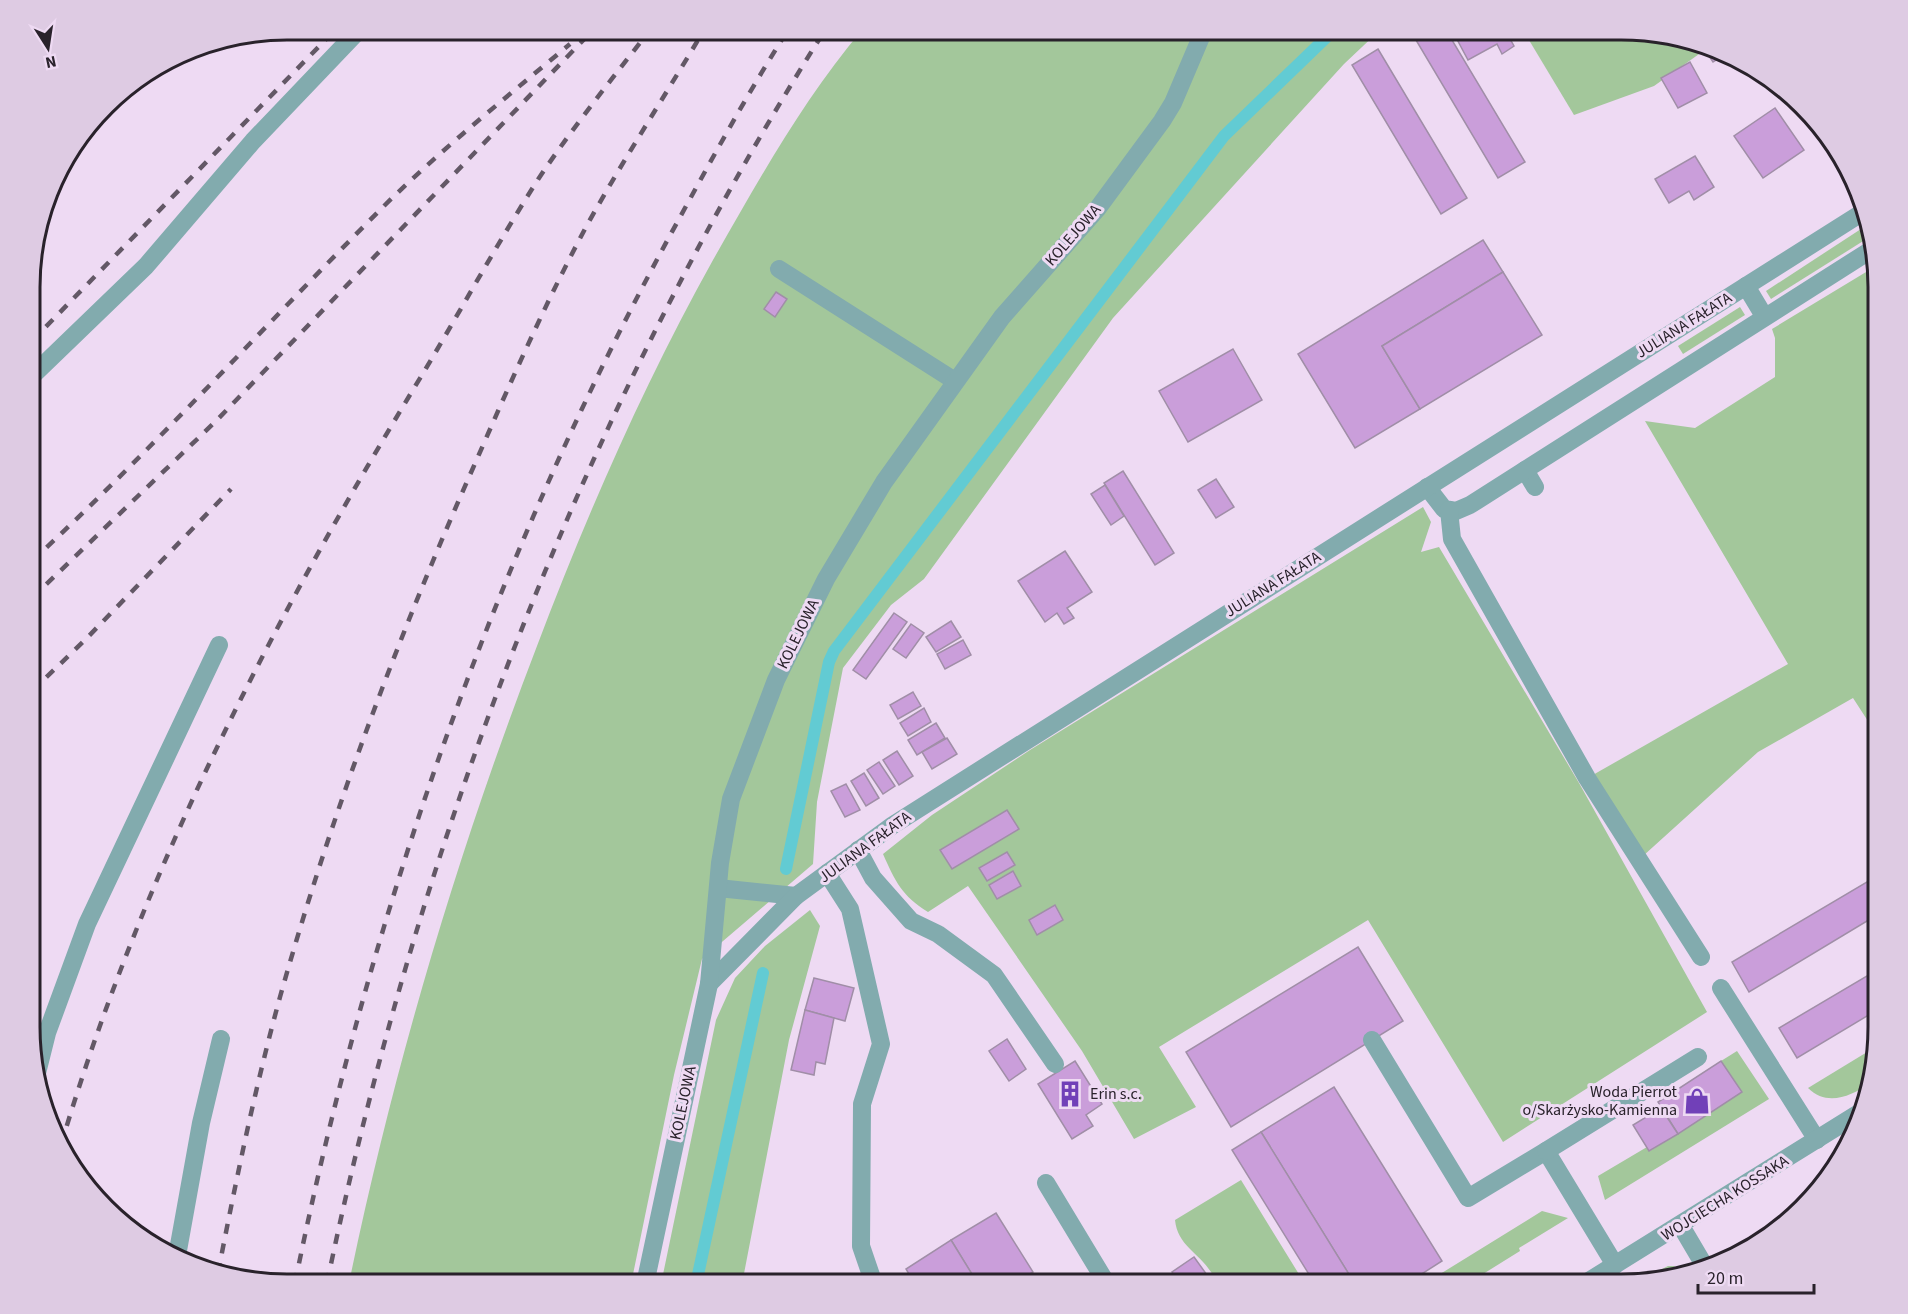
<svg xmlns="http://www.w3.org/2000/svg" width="1908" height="1314" viewBox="0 0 1908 1314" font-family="'Source Sans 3',sans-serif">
<rect width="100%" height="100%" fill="#eedaf3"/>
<g fill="#a3c79b">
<path d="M862,30H1380L1344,64L1113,318L924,579L891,605L843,668L817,802L813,864L702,959L674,1075L631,1284L349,1283C394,1066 457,854 537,646C587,514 644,384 713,260C758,181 803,100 862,30Z"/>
<polygon points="1523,30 1637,31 1709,47 1654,86 1574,115"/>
<polygon points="1864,227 1868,238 1771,299 1766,291"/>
<polygon points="1876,266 1877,735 1853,698 1758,752 1643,856 1591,776 1788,664 1645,421 1695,428 1775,377 1775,338 1772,329"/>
<polygon points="1740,307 1745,315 1683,354 1678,346"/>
<path d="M1423,507L1431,522L1421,552L1439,547L1579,783L1707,1012L1503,1142L1368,920L1159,1047L1196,1107L1134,1139L1082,1051L968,886L928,912C902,896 895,881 883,854L932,815L1030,750Z"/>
<polygon points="810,910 820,926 789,1040 742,1284 661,1284 716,1020 735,978 765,946"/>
<path d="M1877,1046L1869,1084C1851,1096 1827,1107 1808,1088Z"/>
<polygon points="1737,1051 1769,1099 1605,1200 1598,1176 1647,1147 1650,1151 1741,1092 1721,1061"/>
<path d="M1241,1180L1305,1284H1217C1206,1254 1178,1250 1175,1220Z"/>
<polygon points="1542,1211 1568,1218 1519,1248 1520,1251 1467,1284 1424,1284"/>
<polygon points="1668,1266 1674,1266 1679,1270 1642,1279"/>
</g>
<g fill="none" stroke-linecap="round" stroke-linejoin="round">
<g stroke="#62cbd3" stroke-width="12">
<polyline points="786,869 829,662 834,651 1224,136 1334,30"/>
<polyline points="696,1284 763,973"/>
</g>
</g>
<g fill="#ca9eda" stroke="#a08ea7" stroke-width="1.5">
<polygon points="1410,30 1446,30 1525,162 1498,178"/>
<polygon points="1452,30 1519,30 1520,32 1509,37 1514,46 1502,54 1497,44 1468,60"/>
<polygon points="1710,47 1724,55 1713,62 1705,50"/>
<polygon points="1378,49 1467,198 1441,214 1352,65"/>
<polygon points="1690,62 1707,93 1678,108 1661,78"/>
<polygon points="1775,108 1804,150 1763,178 1734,136"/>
<polygon points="1695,156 1714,187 1694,200 1689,191 1669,203 1655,179"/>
<polygon points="1483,240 1503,272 1382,346 1420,409 1355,448 1298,354"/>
<polygon points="1503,272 1542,335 1420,409 1382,346"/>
<polygon points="776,292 787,299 775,317 764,309"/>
<polygon points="1233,349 1262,400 1188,442 1159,391"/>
<polygon points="1123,471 1174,553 1155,565 1104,483"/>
<polygon points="1216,479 1234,507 1216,518 1198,490"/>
<polygon points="1105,485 1124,516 1111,525 1091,494"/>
<polygon points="1065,551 1092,592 1067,608 1074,618 1064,624 1057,613 1045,622 1018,581"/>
<polygon points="894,613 907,622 866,679 853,670"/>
<polygon points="951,621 961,637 936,652 926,637"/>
<polygon points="911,624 924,633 906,658 893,649"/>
<polygon points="963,640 971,655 945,669 937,654"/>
<polygon points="913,692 921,706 898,719 890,705"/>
<polygon points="924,708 931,722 908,736 900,723"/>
<polygon points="936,723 945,738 917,755 908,740"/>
<polygon points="947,738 957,754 932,769 922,752"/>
<polygon points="897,751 913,776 899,785 883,760"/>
<polygon points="879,762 895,786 883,794 867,770"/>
<polygon points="864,773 879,798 866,806 851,781"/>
<polygon points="846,784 860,810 845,817 831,791"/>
<polygon points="1007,810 1019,829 952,869 940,850"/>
<polygon points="1007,852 1015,865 987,881 979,868"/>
<polygon points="1013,871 1021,886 997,899 989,885"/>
<polygon points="1877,876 1877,915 1749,992 1732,962"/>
<polygon points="1055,905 1063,920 1037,935 1029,920"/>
<polygon points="1358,947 1403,1021 1231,1127 1186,1052"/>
<polygon points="1877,970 1877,1010 1797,1058 1779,1028"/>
<polygon points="814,978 854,988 845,1021 805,1010"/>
<polygon points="805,1010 834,1018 825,1064 816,1062 814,1075 791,1070"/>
<polygon points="1007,1039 1026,1069 1009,1081 989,1051"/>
<polygon points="1075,1061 1102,1104 1086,1115 1093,1126 1072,1139 1038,1084"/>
<polygon points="1721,1061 1742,1092 1678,1134 1658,1102"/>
<polygon points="1334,1087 1442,1261 1406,1284 1355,1284 1261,1132"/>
<polygon points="1661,1108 1678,1134 1649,1151 1633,1125"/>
<polygon points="1261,1132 1355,1284 1315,1284 1232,1150"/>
<polygon points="996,1213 1033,1272 1014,1284 978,1284 951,1240"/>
<polygon points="951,1240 978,1284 915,1284 906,1269"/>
<polygon points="1194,1257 1207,1275 1193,1284 1180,1284 1172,1272"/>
</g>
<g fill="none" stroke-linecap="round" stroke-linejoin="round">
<g stroke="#82abae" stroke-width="18">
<polyline points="779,269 955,381"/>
<polyline points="1746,286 1764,316"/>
<polyline points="32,376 146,266 253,141 359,30"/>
<polyline points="1525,470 1535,487"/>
<polyline points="1427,487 1444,509 1456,511 1470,505 1871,250"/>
<polyline points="1449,510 1452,539 1587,778 1701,957"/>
<polyline points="858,850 873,878 911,921 938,934 994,975 1055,1064"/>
<polyline points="827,873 850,909 881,1044 862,1104 861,1246 874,1284"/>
<polyline points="718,888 796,896"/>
<polyline points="709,984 796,896 893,825 1860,214"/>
<polyline points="1721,988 1817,1140"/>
<polyline points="1372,1040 1468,1198 1546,1151 1615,1265"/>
<polyline points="37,1073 47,1033 87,924 219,645"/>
<polyline points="1546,1151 1698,1057"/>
<polyline points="1046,1183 1107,1284"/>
<polyline points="1681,1226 1704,1265"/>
<polyline points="177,1256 201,1123 221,1039"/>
<polyline points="645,1284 709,984 720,863 731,799 776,680 826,579 884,482 1002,317 1098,208 1162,121 1173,103 1204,30"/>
<polyline points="1584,1284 1864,1110"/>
</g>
<g stroke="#635866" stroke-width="4.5" stroke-dasharray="10 10" stroke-linecap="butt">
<polyline points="32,341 335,30"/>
<path d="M32,561C155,447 267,323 386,204C444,147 508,96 570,44"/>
<polyline points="32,598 217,420 593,30"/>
<polyline points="32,691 85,640 231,489"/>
<path d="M61,1145C142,872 274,618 422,375C461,310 498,242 539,178C573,127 612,79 650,30"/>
<path d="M218,1273C236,1180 255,1088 280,997C332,812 399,634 477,459C511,381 546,302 586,227C623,160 665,96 704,30"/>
<path d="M295,1283C370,912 496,551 679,219C714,155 749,91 788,30"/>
<path d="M327,1283C419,840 583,413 825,30"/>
</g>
</g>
<defs>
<g id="building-bare" transform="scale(2.07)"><path d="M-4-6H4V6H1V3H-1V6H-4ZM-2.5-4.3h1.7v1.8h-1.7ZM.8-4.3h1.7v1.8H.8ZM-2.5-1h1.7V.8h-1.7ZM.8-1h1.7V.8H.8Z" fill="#7140b8" stroke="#eedaf3" stroke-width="2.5" paint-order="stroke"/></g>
<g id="shop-bare" transform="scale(2.07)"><path d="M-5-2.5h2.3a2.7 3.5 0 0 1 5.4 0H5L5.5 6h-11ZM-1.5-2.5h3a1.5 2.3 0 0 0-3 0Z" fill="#7140b8" stroke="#eedaf3" stroke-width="2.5" paint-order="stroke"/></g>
</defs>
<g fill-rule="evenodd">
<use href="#building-bare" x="1070" y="1094"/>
<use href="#shop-bare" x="1697" y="1101"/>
</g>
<g text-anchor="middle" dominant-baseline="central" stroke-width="6" stroke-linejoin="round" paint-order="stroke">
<g font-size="16" fill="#29222b" stroke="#eedaf3">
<text transform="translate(1073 235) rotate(-49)">KOLEJOWA</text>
<text transform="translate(1684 325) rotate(-32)">JULIANA FAŁATA</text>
<text transform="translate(1273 584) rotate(-32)">JULIANA FAŁATA</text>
<text transform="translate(798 634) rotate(-64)">KOLEJOWA</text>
<text transform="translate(865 847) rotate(-36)">JULIANA FAŁATA</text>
<text transform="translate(683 1103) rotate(-78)">KOLEJOWA</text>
<text transform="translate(1725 1198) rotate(-32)">WOJCIECHA KOSSAKA</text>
</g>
<g font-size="16" fill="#29222b" stroke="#eedaf3" text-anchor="end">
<text x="1677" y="1092">Woda Pierrot<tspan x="1677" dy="18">o/Skarżysko-Kamienna</tspan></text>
<text x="1090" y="1094" text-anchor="start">Erin s.c.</text>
</g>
</g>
<path d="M0 0H1908V1314H0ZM287 40H1621A247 247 0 0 1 1868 287V1027A247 247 0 0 1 1621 1274H287A247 247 0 0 1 40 1027V287A247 247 0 0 1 287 40Z" fill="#decbe3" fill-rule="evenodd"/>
<path fill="none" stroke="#29222b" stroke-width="3" d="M287 40H1621A247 247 0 0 1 1868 287V1027A247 247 0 0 1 1621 1274H287A247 247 0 0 1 40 1027V287A247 247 0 0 1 287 40Z"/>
<g transform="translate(48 48) rotate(168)" stroke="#eedaf3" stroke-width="4.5" paint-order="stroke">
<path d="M0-4.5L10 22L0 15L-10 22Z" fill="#29222b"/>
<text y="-9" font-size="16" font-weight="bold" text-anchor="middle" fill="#29222b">N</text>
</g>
<path d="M1698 1284v9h116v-9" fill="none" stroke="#29222b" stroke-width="3"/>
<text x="1707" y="1284" font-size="18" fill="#29222b" stroke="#eedaf3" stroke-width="4.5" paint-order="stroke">20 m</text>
</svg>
